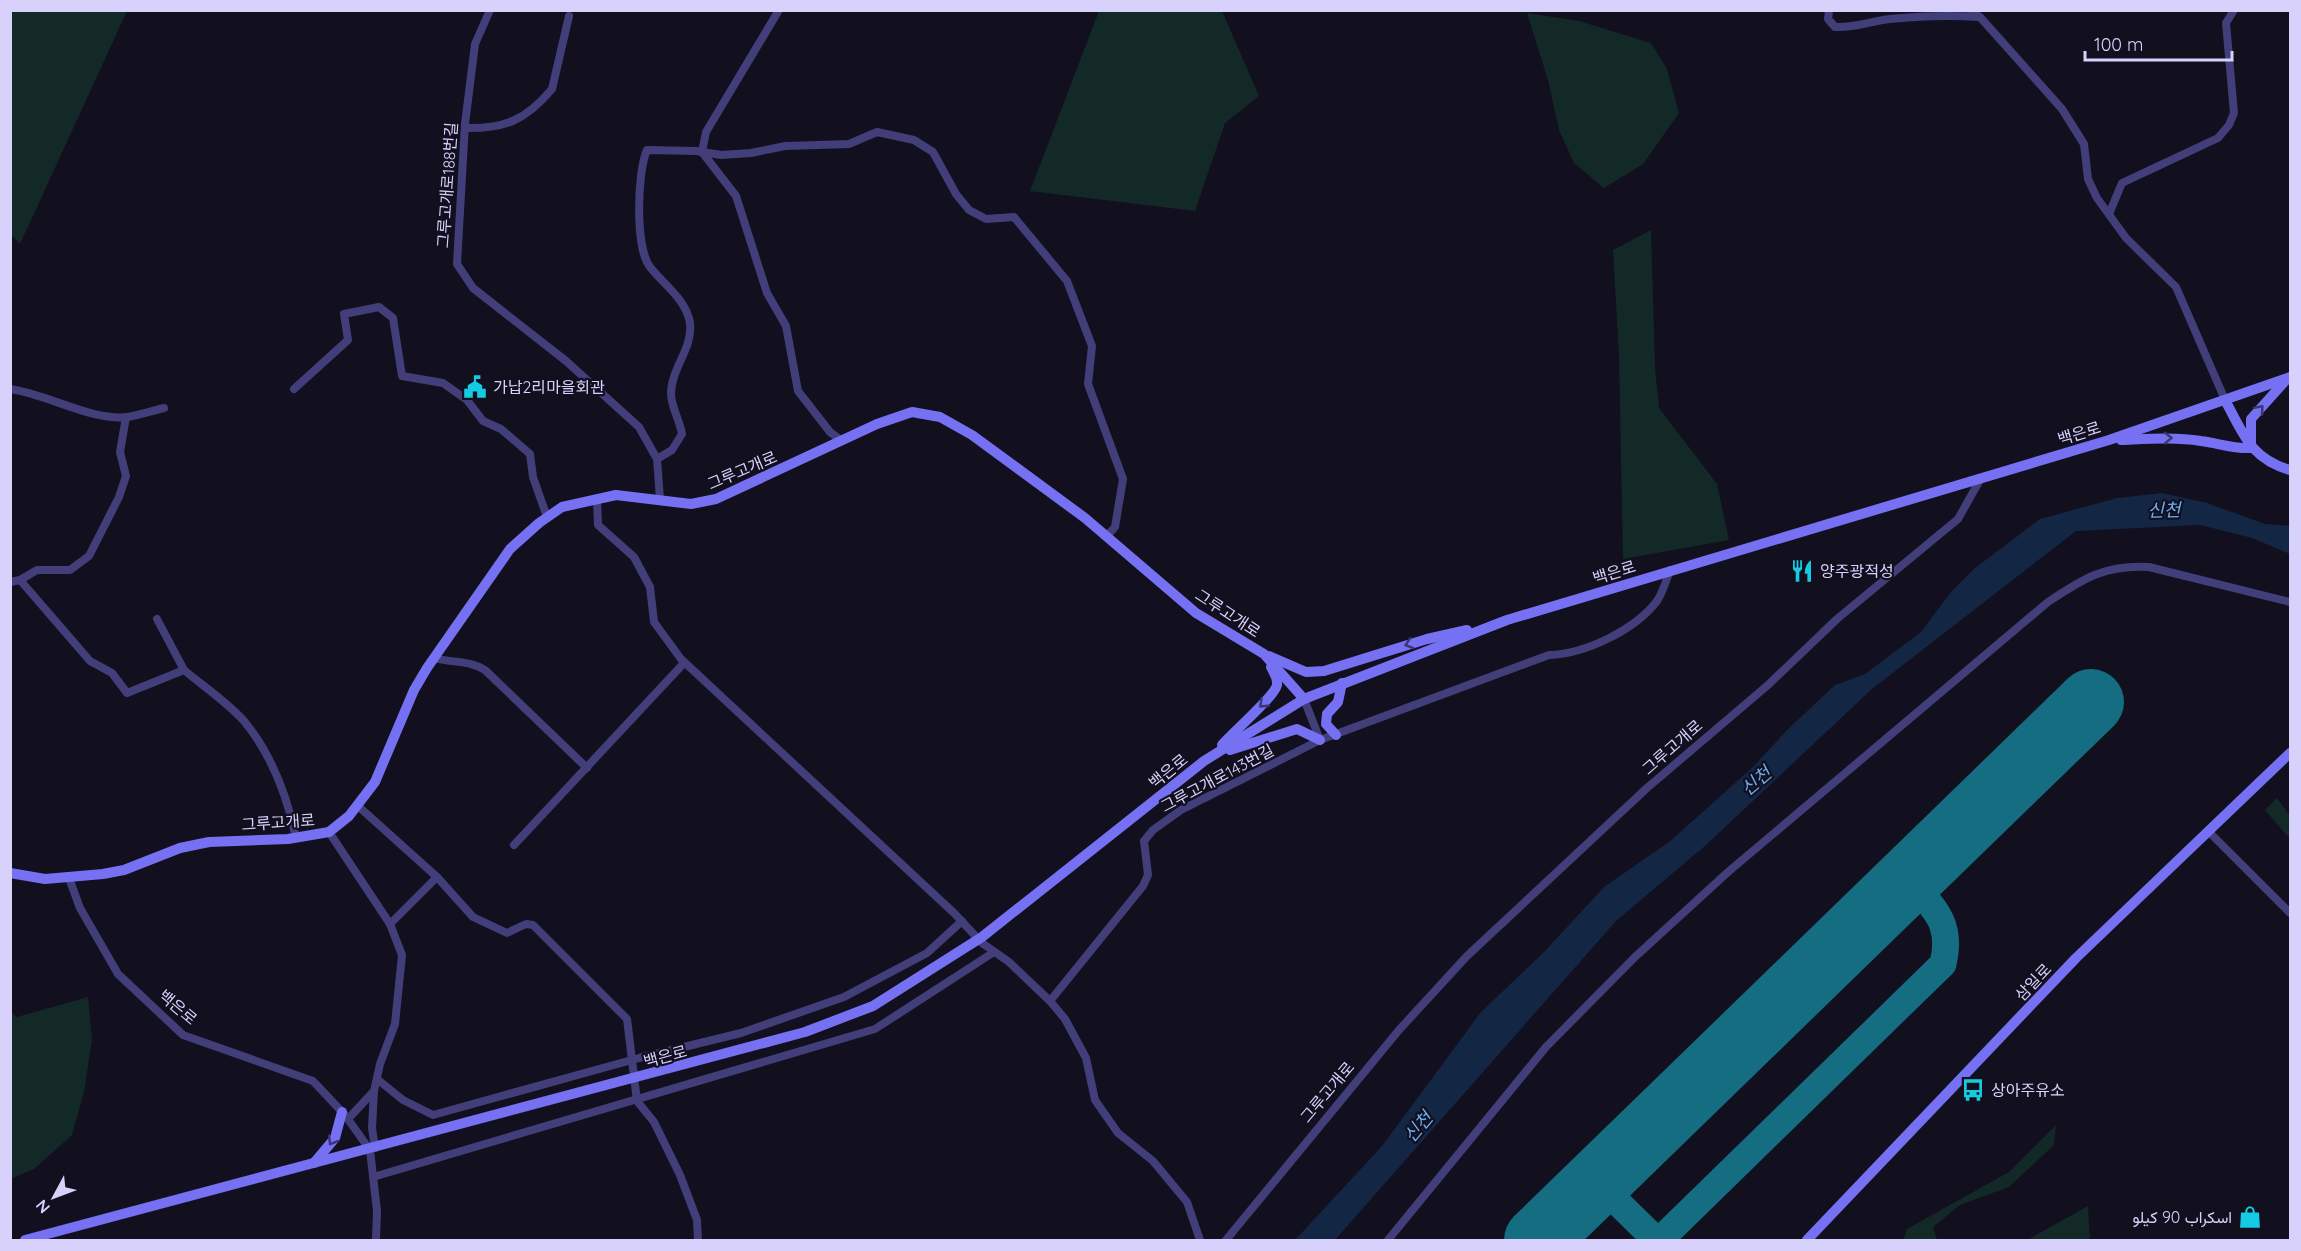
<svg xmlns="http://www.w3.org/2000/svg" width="2301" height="1251" viewBox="0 0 2301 1251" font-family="Quicksand,Vazirmatn,'Noto Sans KR',sans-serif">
<rect width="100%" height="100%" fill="#120f1f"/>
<g fill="#122928">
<polygon points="11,10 127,11 20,244 10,233"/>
<polygon points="1099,11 1222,11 1259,96 1225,123 1195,211 1030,191"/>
<polygon points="1527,13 1579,21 1651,43 1667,69 1679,113 1643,164 1604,188 1574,163 1559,130 1548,80"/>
<polygon points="1651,230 1655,368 1659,408 1717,484 1729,540 1623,559 1619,355 1613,250"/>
<polygon points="2277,798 2290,816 2290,839 2265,810"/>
<polygon points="88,997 92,1039 84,1092 72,1135 34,1169 11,1179 11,1012 17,1017"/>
<polygon points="2056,1125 2054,1145 2009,1187 1960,1205 1933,1227 1937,1240 1903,1240 1907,1229 2009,1172"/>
<polygon points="2088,1206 2090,1240 2025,1240 2029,1239"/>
</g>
<polygon fill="#132644" points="2162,493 2207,503 2265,524 2290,526 2290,554 2252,538 2200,525 2076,531 1872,689 1706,845 1616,921 1335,1240 1295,1240 1382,1146 1481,1012 1544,952 1604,887 1669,842 1753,767 1788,729 1835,685 1865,674 1921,632 1951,592 1975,568 2040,519 2117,498"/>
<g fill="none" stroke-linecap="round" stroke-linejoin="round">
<g stroke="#146d81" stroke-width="27">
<polyline points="1597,1182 1656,1240"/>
<path d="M1660,1240L1943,964C1953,923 1934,908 1908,879"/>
</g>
<polyline stroke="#146d81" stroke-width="66" points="1537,1240 2091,702"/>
<g stroke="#413e7a" stroke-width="8">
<polyline points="490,10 475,44 465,124 457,264 473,288 566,361 639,427 657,459 660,499"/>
<polyline points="779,10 706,132 702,152 736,196 767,293 786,326 798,391 830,432 842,441"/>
<path d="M1829,10L1828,19L1835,27C1855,28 1871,21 1890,19C1920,16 1949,15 1979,17"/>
<polyline points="1970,10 1980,17 2062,109 2084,144 2088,179 2097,198 2126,238 2176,287 2226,402"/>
<path d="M465,128C505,129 526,120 552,89L569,16"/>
<polyline points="2109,214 2122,183 2218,138 2229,125 2234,113 2226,23 2234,10"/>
<path d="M10,389C48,394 90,421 128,417C140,415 152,411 164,408"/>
<polyline points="294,389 348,340 344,314 379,307 393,318 402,376 443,383 467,400 483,421 501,429 530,454 533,477 547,517"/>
<path d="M657,459L672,450L682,434C680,421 671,406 671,394C671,368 693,349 690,323C686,299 664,285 650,267C635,248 637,172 647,150L696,151L721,155L751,153L785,146L849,144L877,132L914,140L933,152L956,194L969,210L986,219L1014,217L1067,281L1092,346L1088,384L1123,479L1115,527L1106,537"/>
<polyline points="597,499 598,525 634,557 650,587 654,622 681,659 954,913 982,943 1009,962 1050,1001 1065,1019 1086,1058 1095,1100 1118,1133 1153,1161 1187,1202 1200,1240"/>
<polyline points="20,580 37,570 70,570 89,556 119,497 126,476 120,452 126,417"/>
<path d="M10,582L20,580L90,661L112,673L127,693L184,670C203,686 227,702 244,721C272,755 287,795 296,838"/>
<polyline points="157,619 184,670"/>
<path d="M434,658C452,663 470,660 485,670L587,768"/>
<polyline points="1304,699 1320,740"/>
<polyline points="358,806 437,877 473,917 507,933 526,924 533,925 627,1019 637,1101 654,1122 680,1175 697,1220 698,1240"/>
<polyline points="329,832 390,924 402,955 395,1024 380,1064 374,1091 372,1128 375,1148"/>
<polyline points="2209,832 2290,913"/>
<polyline points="514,845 684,663"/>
<polyline points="69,878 80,908 118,974 183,1035 313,1081 345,1115 370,1150 377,1211 376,1240"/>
<polyline points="390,924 437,877"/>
<path d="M1050,1001L1143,886L1148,875L1144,841L1153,830L1181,810L1320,740L1549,655C1585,654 1635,630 1657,601C1663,592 1666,581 1670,570"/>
<polyline points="377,1079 403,1100 433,1115 639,1058 741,1033 844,997 927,953 962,921"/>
<polyline points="348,1119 374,1091"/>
<polyline points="373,1177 875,1029 994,952"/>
<polyline points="1226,1240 1399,1030 1467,956 1647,788 1768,685 1837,619 1958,519 1981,478"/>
<path d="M1388,1240L1546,1047L1635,957L1728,872L2048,602C2084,578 2104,565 2149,567L2290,602"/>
</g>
<g stroke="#7671f2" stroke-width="10">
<path d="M2226,402C2244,435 2251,459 2290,470"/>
<path d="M2121,440C2148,439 2174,437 2201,441C2218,443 2233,449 2251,448V419L2286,380"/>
<polyline points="1269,656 1306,672 1324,671 1427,639 1467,630"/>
<polyline points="1336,735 1326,724 1327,714 1338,702 1342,683"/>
<path d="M1222,745C1232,733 1275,696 1277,685C1278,678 1274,673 1271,667"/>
<polyline points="1230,750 1297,729 1320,740"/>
<polyline points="10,873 45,879 103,874 124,870 180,848 209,842 288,839 329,832 349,816 375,782 414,690 427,668 510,549 539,523 562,507 616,495 691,504 716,499 877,424 912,412 940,417 972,435 1085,518 1196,613 1264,654 1304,699"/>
<polyline points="314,1163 335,1138 342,1112"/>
<polyline points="25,1240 805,1032 873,1006 982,937 1204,761 1304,699 1507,620 2109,440 2290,377"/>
<polyline points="1807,1240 2076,958 2290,753"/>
</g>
</g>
<defs><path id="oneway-chevron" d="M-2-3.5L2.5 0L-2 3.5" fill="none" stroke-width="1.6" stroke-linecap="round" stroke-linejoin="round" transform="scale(1.5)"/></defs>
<g stroke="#3a3673">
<use href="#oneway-chevron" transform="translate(2260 409) rotate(-49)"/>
<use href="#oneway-chevron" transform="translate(2168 438) rotate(-1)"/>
<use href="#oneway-chevron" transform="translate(1409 644) rotate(163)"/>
<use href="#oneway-chevron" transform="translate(1263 704) rotate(137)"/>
<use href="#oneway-chevron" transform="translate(332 1141) rotate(121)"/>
</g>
<defs>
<g id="civic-bare" transform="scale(1.8)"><path d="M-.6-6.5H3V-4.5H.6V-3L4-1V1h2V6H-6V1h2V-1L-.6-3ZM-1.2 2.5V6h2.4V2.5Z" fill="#15cbe3" stroke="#120f1f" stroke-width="2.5" paint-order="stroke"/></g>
<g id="restaurant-bare" transform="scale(1.8)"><path d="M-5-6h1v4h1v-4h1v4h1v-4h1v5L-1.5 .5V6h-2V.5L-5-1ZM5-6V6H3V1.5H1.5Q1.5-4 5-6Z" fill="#15cbe3" stroke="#120f1f" stroke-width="2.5" paint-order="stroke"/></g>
<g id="bus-bare" transform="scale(1.8)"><path d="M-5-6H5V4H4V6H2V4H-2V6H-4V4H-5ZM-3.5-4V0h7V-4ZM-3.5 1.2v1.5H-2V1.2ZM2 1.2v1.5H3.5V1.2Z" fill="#15cbe3" stroke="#120f1f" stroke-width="2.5" paint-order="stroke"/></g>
<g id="shop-bare" transform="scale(1.8)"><path d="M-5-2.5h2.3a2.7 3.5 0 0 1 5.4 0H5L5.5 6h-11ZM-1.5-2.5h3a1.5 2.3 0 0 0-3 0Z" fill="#15cbe3" stroke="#120f1f" stroke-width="2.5" paint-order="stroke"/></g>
</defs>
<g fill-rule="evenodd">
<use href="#civic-bare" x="475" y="387"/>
<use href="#restaurant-bare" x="1802" y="571"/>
<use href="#bus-bare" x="1973" y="1090"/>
<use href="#shop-bare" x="2250" y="1217"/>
</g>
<g text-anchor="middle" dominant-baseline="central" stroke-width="4.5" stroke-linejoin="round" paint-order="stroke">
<g font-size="16" fill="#d7d1fb" stroke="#120f1f">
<text transform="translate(447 185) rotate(-86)">그루고개로188번길</text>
<text transform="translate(2079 433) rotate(-17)">백은로</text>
<text transform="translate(742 470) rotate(-23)">그루고개로</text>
<text transform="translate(1614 572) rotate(-17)">백은로</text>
<text transform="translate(1228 613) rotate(33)">그루고개로</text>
<text transform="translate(1672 747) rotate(-41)">그루고개로</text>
<text transform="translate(1168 771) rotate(-39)">백은로</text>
<text transform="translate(1217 778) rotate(-28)">그루고개로143번길</text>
<text transform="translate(278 822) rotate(-4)">그루고개로</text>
<text transform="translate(2033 982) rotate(-47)">삼일로</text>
<text transform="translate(178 1007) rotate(40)">백은로</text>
<text transform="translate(665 1056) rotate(-15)">백은로</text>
<text transform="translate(1327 1092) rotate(-50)">그루고개로</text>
</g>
<g font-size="16" fill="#d7d1fb" stroke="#120f1f" text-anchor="start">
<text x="493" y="387">가납2리마을회관</text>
<text x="1820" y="571">양주광적성</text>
<text x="1991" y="1090">상아주유소</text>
<text x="2232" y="1217" text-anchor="end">اسكراب 90 كيلو</text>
</g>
<g font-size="18" font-style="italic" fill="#69b0f1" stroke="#120f1f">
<text transform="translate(2164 510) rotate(-1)">신천</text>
<text transform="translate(1756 781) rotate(-41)">신천</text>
<text transform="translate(1418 1127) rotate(-50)">신천</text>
</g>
</g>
<rect width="2301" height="1251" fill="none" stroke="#d7d1fb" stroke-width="24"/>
<g transform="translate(54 1197) rotate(229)" stroke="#120f1f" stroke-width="4.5" paint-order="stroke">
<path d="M0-4.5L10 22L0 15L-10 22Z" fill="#d7d1fb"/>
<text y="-9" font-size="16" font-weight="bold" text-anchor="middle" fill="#d7d1fb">N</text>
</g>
<path d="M2085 51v9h147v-9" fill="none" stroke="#d7d1fb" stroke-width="3"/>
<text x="2094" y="51" font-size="18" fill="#d7d1fb" stroke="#120f1f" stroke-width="4.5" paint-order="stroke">100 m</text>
</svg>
